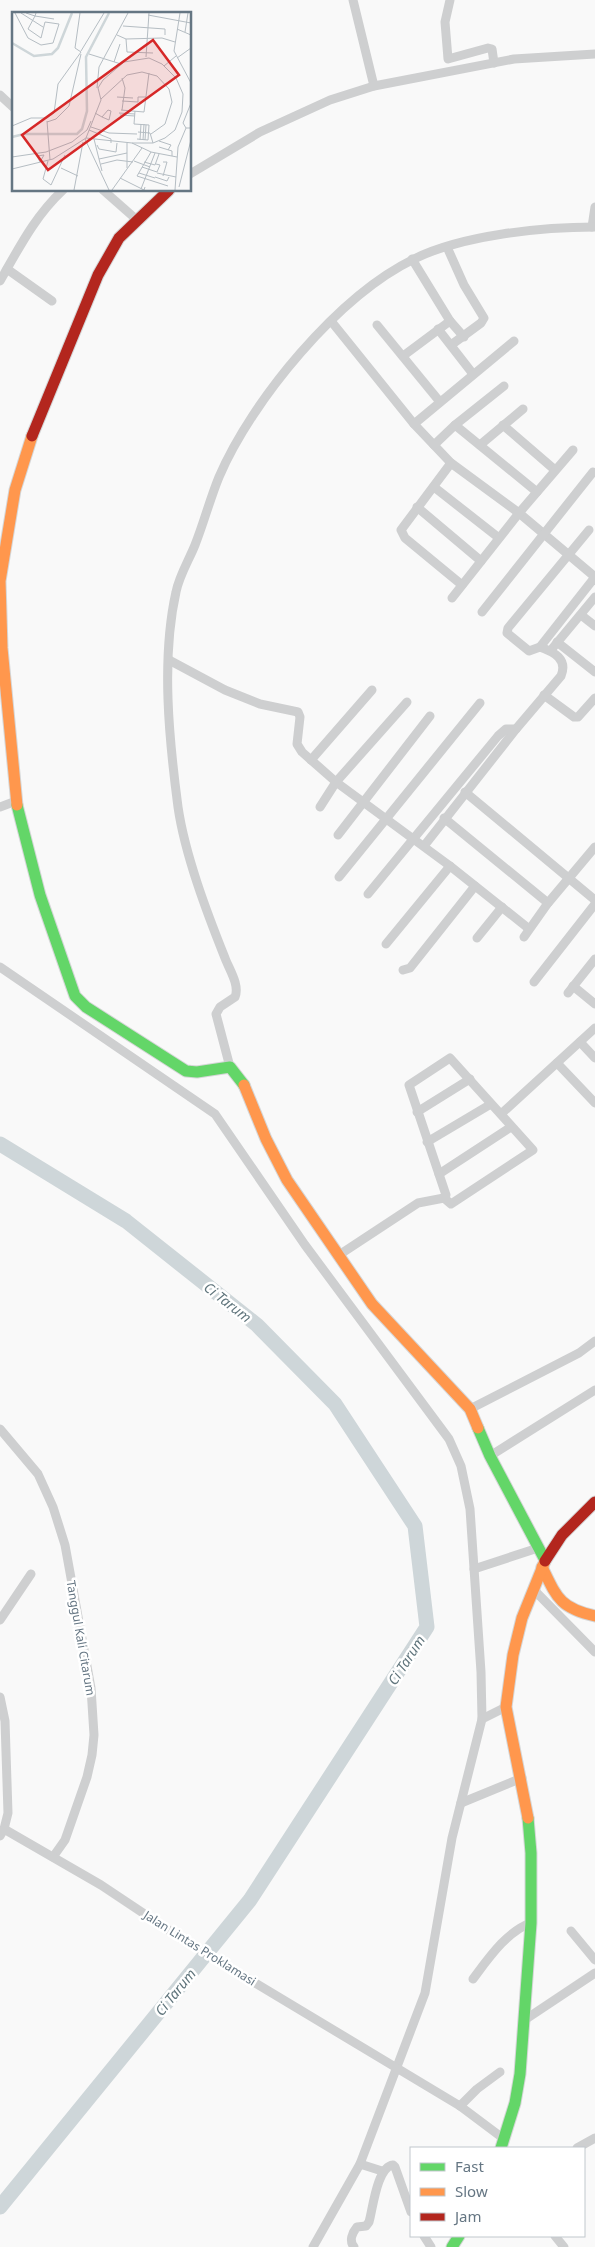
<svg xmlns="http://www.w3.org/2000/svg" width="595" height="2247" viewBox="0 0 595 2247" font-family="'Noto Sans',sans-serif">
<rect width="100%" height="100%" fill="#f9f9f9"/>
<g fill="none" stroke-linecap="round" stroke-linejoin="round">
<polyline stroke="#ced6d9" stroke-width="15" points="0,1144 126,1221 257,1325 335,1404 415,1526 427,1627 250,1900 0,2207"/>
<g stroke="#d5d6d7" stroke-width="13">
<g id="fast">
<polyline points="17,805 40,895 75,996 86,1007 186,1071 197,1072 230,1067 244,1085"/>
<polyline points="478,1428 490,1456 545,1560"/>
<polyline points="501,2148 515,2103 520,2074 531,1923 531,1853 528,1818"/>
<polyline points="452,2247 459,2236"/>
</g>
</g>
<g stroke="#d5d6d7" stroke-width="13">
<g id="slow">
<polyline points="17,805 2,648 0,581 15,490 32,436"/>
<polyline points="244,1085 266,1139 287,1180 372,1304 470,1409 478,1428"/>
<path d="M542,1567C557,1598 560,1608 595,1616"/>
<polyline points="528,1818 506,1707 513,1655 522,1618 545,1561"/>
</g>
</g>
<g stroke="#d5d6d7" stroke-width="13">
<g id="jam">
<polyline points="32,436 98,275 119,238 169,190"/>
<polyline points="545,1561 562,1535 595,1502"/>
</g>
</g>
<g stroke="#cecfd0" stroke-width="9">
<polyline points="353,0 374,86"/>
<polyline points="450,0 445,22 448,59 488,48 492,49 494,63"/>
<polyline points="0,95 14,108"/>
<polyline points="190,174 260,132 330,100 374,86 514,59 595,54"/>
<polyline points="103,190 137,220"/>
<polyline points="592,227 595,207"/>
<polyline points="447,247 464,285 484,318 481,323 451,345"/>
<polyline points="412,259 450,321 464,337"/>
<polyline points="7,269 52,301"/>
<path d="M0,281C19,248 35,216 63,190"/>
<polyline points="331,321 414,424 451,463 519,513 595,577"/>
<polyline points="377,325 440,402"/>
<polyline points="438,329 473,374"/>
<polyline points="403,356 450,321"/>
<polyline points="414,424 514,341"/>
<polyline points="455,425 537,492"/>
<polyline points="503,425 555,470"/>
<polyline points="434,445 455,425 504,386"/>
<polyline points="480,445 523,409"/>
<polyline points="451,463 401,530 405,538 462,585"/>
<polyline points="434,487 499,538"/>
<polyline points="417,507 481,561"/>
<polyline points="452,598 519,513 573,450"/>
<polyline points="482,612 593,472"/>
<polyline points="581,615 595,626"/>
<polyline points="557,642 595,672"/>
<polyline points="540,647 595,577"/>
<polyline points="551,650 595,597"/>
<polyline points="169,660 225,690 260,704 298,712 300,717 297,744 302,752 336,782 450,866 528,928"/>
<polyline points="544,695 574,717 578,717 595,698"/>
<polyline points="311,760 372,690"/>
<polyline points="465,792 595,900"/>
<polyline points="0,807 16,801"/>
<polyline points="320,807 336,782 407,702"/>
<polyline points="444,818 548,903"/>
<polyline points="338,835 430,716"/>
<path d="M424,846L516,729L561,676C568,659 554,652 540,647L529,651L507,633L508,628L589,530"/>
<polyline points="339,877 480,703"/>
<polyline points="368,894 498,736 506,729 516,729"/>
<polyline points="524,937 548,903 595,847"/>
<polyline points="477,938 502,907"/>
<polyline points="386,944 450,866"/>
<polyline points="0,967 215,1114 305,1245 449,1439 461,1466 470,1509 481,1672 482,1719 452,1838 425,1993 360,2164 313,2247"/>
<polyline points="403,970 410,968 475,886"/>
<polyline points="534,982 595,904"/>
<polyline points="573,986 595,1004"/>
<polyline points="568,993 595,959"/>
<polyline points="580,1042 595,1058"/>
<polyline points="557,1063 595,1103"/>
<path d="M230,1067L216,1014L220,1007L235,997C240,985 229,969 225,958C207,913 185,855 178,807C169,739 161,659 176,592C179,576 189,560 195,545C204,522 210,499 219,477C252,400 338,296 414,259C462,235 542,227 595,227"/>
<polyline points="417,1112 470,1079"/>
<polyline points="501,1114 595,1028"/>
<polyline points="427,1142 491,1104"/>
<polyline points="439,1174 511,1127"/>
<polyline points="339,1255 418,1203 444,1198 446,1195 409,1085 450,1058 533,1150 451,1204 444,1198"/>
<polyline points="470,1409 579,1353 595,1341"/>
<polyline points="0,1429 38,1474 53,1507 65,1545 91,1688 94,1735 92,1755 87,1777 65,1840 53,1857"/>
<polyline points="490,1456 595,1390"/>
<polyline points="474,1569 538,1548"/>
<polyline points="533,1589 595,1652"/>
<polyline points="0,1620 31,1574"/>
<polyline points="0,1697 5,1721 8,1813 4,1829 0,1836"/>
<polyline points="482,1719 506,1707"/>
<polyline points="461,1803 522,1778"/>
<polyline points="4,1829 101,1885 182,1939 460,2106 504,2139"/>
<polyline points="571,1931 595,1960"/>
<path d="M473,1979C488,1959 507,1931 531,1923"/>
<polyline points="526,2019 595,1973"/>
<polyline points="460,2106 477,2089 500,2072"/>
<polyline points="577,2148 595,2138"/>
<polyline points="360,2164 382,2171"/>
<polyline points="424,2236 431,2247"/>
<polyline points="555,2236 564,2247"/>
<path d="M354,2247C349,2241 352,2233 357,2227L366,2226L369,2222C373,2208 377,2167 393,2165L395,2167L411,2212"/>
</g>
<use href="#fast" stroke="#63d668" stroke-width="11"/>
<use href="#slow" stroke="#ff974d" stroke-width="11"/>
<use href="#jam" stroke="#b3261e" stroke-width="11"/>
</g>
<g text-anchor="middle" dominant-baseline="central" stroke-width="5" stroke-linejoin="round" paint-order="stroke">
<g font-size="12" fill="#657683" stroke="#fff">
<text transform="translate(81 1638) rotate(80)">Tanggul Kali Citarum</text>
<text transform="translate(200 1948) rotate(32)">Jalan Lintas Proklamasi</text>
</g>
<g font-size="14" font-style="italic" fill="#60757c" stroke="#fff">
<text transform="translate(228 1302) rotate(38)">Ci Tarum</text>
<text transform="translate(406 1660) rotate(-57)">Ci Tarum</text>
<text transform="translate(175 1992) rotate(-51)">Ci Tarum</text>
</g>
</g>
<g transform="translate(12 12)">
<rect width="179" height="179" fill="#f9f9f9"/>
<path fill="none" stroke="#ced6d9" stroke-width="2.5" d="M0,31L22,44L40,42L46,36L60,1M0,125L12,122H65L70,117L75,99L74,45L97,1"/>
<path fill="none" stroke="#b5bdc3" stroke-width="1" d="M3,1L16,26L29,33L41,31L47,12L33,10L29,26L16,17L23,4L14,1M9,1L31,15M24,1L23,4L42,7M68,1L63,36L69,40M168,1L162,39L179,71M136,3L179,11M111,14L153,17V23M165,17L179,23M173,20L176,1M105,23L114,27L150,26L163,30M114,27L115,40L141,41M69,39L92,1M77,42L109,52M134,45L137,1M165,46L179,36M102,50L108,32M152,54L164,44M85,76L87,55L116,1M105,85L121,86M89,87L115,63L130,60L145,64L157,77L160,90L153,112L139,122M110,89L126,90V85H134M109,98L132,100L137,61M110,98L113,76L110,66M123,99L122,112L137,113L136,128L125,127M83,101L90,105L96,98L99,99L97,108L90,105M107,101L123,102M108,103L123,104M35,109L38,148M35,110L44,107L57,94L69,42M0,114L19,106H35L42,101L46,72L69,40M79,115L97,121L125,122M174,116L171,111L179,91M77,118L99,127V131M126,120L138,121L141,131M74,126L89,88L86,76L91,68L112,50L137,46L150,52L164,66L171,82L170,100L163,118L153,126L141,131H120M73,127L97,178M82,127L90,159M128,128L129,112M131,128L132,112M133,128L134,113M147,129L159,133L156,138M85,133L87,137L104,140L105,131M147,135L160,139V144M139,140L125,164L156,174M0,145L34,140L60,130L75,118L79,109M87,147L115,141M36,149L31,167L39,173L53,143M122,149L138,155M28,150L25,144L32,143L28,150M132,150L143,153L147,142M151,150H155L151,164M89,152L105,148L121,150M130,155L145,160L148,153L144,152M49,156L66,164M115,156V131M0,157L41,147L74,126L120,131L139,140L165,145M127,161L143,166M145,161L164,165M143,165L155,169L157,165M108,166L132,178L133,175M167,175L179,128M129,177L143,141M62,178L71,130M100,178L130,136M163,178L166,135L174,116H179"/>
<path fill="#d62828" fill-opacity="0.15" stroke="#d62828" stroke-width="2.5" d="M141,28L167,63L36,158L10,123Z"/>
<rect width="179" height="179" fill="none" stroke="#657683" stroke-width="2.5"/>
</g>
<rect x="410" y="2147" width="175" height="90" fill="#ffffff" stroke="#c1c8cd"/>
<rect x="420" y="2163" width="25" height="8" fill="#63d668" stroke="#c1c8cd"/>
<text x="455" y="2172" font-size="15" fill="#657683">Fast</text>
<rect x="420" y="2188" width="25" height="8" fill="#ff974d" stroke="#c1c8cd"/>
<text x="455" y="2197" font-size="15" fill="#657683">Slow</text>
<rect x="420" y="2213" width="25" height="8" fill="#b3261e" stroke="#c1c8cd"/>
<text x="455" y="2222" font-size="15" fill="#657683">Jam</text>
</svg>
